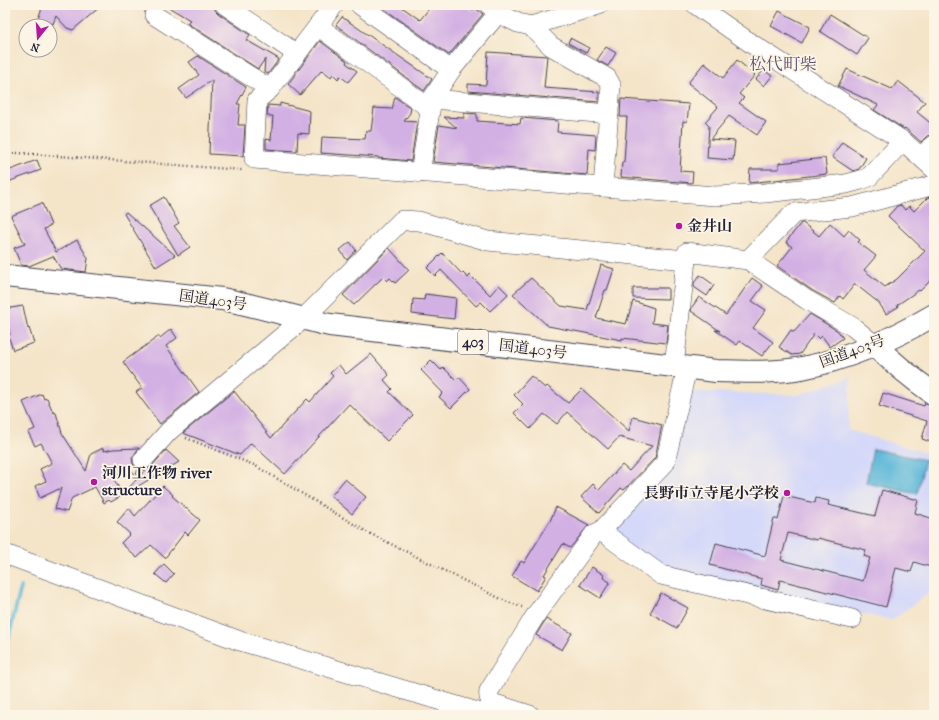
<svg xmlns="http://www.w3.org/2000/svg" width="939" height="720" viewBox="0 0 939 720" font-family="'IM FELL French Canon','Noto Serif JP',serif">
<rect width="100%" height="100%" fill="#fcf5e5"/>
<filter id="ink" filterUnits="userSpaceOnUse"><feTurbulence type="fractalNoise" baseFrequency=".025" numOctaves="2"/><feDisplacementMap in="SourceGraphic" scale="8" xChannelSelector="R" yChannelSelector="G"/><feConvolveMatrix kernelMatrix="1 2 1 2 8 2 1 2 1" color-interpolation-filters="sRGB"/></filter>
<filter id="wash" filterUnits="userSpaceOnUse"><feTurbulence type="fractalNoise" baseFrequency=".012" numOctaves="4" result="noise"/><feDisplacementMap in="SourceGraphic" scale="16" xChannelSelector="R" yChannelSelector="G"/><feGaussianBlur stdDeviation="0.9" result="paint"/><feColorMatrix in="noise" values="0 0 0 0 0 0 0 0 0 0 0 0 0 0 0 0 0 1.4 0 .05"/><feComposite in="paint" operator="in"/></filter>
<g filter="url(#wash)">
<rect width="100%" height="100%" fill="#f4e4c8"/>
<polygon fill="#d4d8f9" points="851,377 848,430 934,455 934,589 892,620 663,572 612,533 671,463 683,391 798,395"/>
<polygon fill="#5bb7d9" stroke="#3e6c8a" points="873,449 925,460 917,494 866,483"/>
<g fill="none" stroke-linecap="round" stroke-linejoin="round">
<polyline stroke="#5bb7d9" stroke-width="4" points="5,651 21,587"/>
</g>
<g id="blocks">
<g fill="#d3b0e4" fill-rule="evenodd">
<polygon points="43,5 102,5 73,30 67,28 56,16 53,24 38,19"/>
<polygon points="165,5 214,5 215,10 219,14 250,35 246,40 279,59 268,74 264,72 265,59 258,69 187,23 190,20"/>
<polygon points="379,5 399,5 420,20 432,5 465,5 473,11 475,8 483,14 449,55"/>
<polygon points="779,11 810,27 802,43 771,26"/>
<polygon points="830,14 868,38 857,55 820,31"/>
<polygon points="342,17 432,79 424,91 336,25"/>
<polygon points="570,38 589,48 586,53 568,43"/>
<polygon points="320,41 347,61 346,63 357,71 348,82 340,76 338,79 333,74 331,77 322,70 300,95 288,84"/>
<polygon points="606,47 616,53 608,66 597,60"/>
<polygon points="488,52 547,56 544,88 599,92 599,102 468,91 468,84 486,85"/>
<polygon points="198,56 246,87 237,104 240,104 238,125 245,125 243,156 209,154 212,80 186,98 179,89 199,75 189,62"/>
<polygon points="737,60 755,75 739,94 744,98 739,103 766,122 757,135 729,116 710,139 735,141 733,160 707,158 709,126 705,122 718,107 688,83 704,63 723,78"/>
<polygon points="847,69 892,89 898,81 925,102 917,112 934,126 934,134 927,136 921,142 905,128 904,129 874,110 878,105 838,86"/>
<polygon points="764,70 772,76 764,86 756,79"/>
<polygon points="395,97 411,108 410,113 404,121 417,122 411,161 378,158 378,157 321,153 322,137 365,139 366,131 371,131 374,108 392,109"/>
<polygon points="621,99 689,104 687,122 683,121 680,171 693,172 692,183 621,177 622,162 624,162 627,117 620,117"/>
<polygon points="280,103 310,111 309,134 298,133 297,151 266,149 266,139 271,140 273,116 267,116 268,105 280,106"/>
<polygon points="464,113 477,114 477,121 520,124 521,118 558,121 557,132 596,135 595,150 589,149 587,175 433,162 439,125 457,128 444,117 464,118"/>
<polygon points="842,142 866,158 859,169 853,171 832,157"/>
<polygon points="825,158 827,174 749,183 750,169 779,169 779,163"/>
<polygon points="37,160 41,170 5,183 5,172"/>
<polygon points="934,196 934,277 920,291 919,290 897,305 898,307 886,314 879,303 855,284 843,299 840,296 835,303 813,291 777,266 792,247 786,242 801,223 803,223 819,236 830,223 844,236 849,230 860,240 858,242 876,256 864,270 885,287 897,279 925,251 888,216 897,206 901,205 905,210 909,206 914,211 927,198"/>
<polygon points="164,197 179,223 174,226 190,247 178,255 149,206"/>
<polygon points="42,203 51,225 44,229 56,252 77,240 88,258 86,272 61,269 53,256 29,266 21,265 14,248 25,244 11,216"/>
<polygon points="126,212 175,255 156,267 124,214"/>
<polygon points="350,242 356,250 347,260 340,250"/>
<polygon points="389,248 409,270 395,283 390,278 387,281 383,277 354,305 343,295"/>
<polygon points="442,253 462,274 463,273 468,278 470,275 490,295 499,285 508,294 490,311 481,302 476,306 441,270 435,276 427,268"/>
<polygon points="601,265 614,269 607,290 605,290 596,318 626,324 633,301 654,308 652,323 668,325 666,343 622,338 622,340 548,326 513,294 531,278 561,306 587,310"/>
<polygon points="700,275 714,285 707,296 694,287 694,283"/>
<polygon points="752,278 763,286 752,301 766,310 753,328 773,342 762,356 740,341 737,345 715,330 720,331 691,311 692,307 699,297 726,315"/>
<polygon points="633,288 668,288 668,299 633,298"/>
<polygon points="425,294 456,298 454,319 412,314 413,299 424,300"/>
<polygon points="23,306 28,329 29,328 34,343 13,350 8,335 10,335 5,309"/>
<polygon points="810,314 838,331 843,338 830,347 822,336 819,339 814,334 800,354 792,355 779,347 791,330 794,332"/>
<polygon points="171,329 177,338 166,346 199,392 160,424 136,392 142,388 123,362 159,336 160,338"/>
<polygon points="371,354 389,375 384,380 392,389 389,392 413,415 387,441 349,404 285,474 251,443 240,455 183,433 234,391 271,438 307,399 310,402 333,376 330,373 339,365 346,374"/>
<polygon points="431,360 441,370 443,367 456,380 459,377 470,389 451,408 439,397 443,393 421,370"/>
<polygon points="531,376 545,388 547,386 568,403 582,389 629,431 633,417 662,425 655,458 624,490 621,488 599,513 581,497 593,484 599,490 622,465 629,471 652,446 619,437 608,449 567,412 557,424 544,414 530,429 514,413 523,404 514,395"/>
<polygon points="883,393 924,406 925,403 934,406 934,443 922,439 927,421 879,406"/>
<polygon points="42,394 44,399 47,398 53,412 56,413 62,433 86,471 91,454 103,448 104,451 113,449 139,448 132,458 133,464 138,469 136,475 129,468 113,478 123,495 111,502 109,500 104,503 95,487 72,498 67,512 55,509 61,488 40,498 35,486 46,481 40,469 52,463 41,443 35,446 28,432 35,429 23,402"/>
<polygon points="166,450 179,462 128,492 127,490 144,471 151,467"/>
<polygon points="345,479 366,497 352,514 331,496"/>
<polygon points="163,486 173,495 172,496 200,520 188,535 185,532 165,558 151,545 137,558 121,543 130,534 117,522 129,508 135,516"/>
<path d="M882,490L918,500L915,513L934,519V568L914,562L911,572L896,568L886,607L780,580L778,590L761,585L762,579L710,565L716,543L765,556L774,518L778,520L784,496L815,503L816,498L829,501L828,505L875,516ZM788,533L817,540L818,538L866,550L864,556L870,558L863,581L781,560Z"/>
<polygon points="556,507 589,525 570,548 563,544 544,575 546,576 537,591 512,576 521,561 524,563 550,521"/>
<polygon points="164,564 174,574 166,583 155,574"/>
<polygon points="592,567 604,575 603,578 610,582 600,598 580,585"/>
<polygon points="661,593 688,608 677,628 650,613"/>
<polygon points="546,619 572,633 562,650 536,635"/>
</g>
</g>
</g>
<g filter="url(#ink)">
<use href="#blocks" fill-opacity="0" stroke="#423f50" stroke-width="1"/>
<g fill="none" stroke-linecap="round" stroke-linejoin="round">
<g stroke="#423f50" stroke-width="20">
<g id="minor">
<polyline points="225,5 297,54"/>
<polyline points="334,5 270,89 257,100 254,159 715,196 765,193 846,184 861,180 869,177 903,141"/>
<polyline points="360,5 451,70"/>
<polyline points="489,5 506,17 518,23 531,26 551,46 607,78 611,85 603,187"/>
<polyline points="696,5 752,44 903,141 934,169"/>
<polyline points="154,15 270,89"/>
<polyline points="318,26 429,108"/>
<polyline points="531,26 599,5"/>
<polyline points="432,99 609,114"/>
<polyline points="921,156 934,145"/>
<polyline points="420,173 432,99 451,70 499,12"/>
<polyline points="748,260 794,213 852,207 934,185"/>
<polyline points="674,366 687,252 748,260 807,300 853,327 875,345"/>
<polyline points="687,368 665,463 601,531 661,575 852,619"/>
<polyline points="143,460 169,431 303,319 402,220 419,221 488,241 686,260"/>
<polyline points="5,554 240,641 488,715"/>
<path d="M530,715L492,703C489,699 488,696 489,691L537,613L594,534L601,531"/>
</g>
</g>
<g stroke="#423f50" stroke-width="24">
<path id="major" d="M875,345C893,363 913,379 934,394"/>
</g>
<g stroke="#423f50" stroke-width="24">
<path id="highway" d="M5,276L222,299C258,306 294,317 330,325L716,371C745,372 774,373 802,368C849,359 893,339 934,315"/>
</g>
<g stroke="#423f50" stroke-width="2.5" stroke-dasharray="1 3" stroke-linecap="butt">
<polyline points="5,152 242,170"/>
<polyline points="186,438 254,465 367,532 505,601 522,607"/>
</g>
<use href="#minor" stroke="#fff" stroke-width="19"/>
<use href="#major" stroke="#fff" stroke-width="22"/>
<use href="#highway" stroke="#fff" stroke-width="22"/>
</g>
</g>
<g fill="#b5179e" stroke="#fcf5e5" stroke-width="1.5">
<circle cx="679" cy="226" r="4"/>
<circle cx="94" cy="482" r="4"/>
<circle cx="787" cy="493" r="4"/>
</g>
<g text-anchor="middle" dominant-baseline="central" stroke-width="3.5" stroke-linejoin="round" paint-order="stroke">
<rect fill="#fcf5e5" stroke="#63616e" stroke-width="1" x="458" y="330" width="30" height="24" rx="3"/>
<g font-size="14" font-weight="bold" fill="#22223b">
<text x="473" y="342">403</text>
</g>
<g font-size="15" font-weight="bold" fill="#22223b" stroke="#fcf5e5" text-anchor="start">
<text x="687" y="226">金井山</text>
<text x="102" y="473">河川工作物 river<tspan x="102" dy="17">structure</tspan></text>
<text x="779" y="493" text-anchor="end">長野市立寺尾小学校</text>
</g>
<g font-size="15" fill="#22223b" stroke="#fcf5e5">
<text transform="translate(213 300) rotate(8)">国道403号</text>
<text transform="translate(533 349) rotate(7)">国道403号</text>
<text transform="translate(852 351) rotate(-20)">国道403号</text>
</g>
<g font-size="17" fill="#605476" stroke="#fcf5e5">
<text x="783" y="64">松代町柴</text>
</g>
</g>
<rect width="939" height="720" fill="none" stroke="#fcf5e5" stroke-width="20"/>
<g transform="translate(38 38) rotate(197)"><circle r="19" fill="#fcf5e5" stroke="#a5a1a1"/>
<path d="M0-3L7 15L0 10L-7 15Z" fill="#b5179e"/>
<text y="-6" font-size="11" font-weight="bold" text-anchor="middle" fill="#22223b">N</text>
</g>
</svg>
